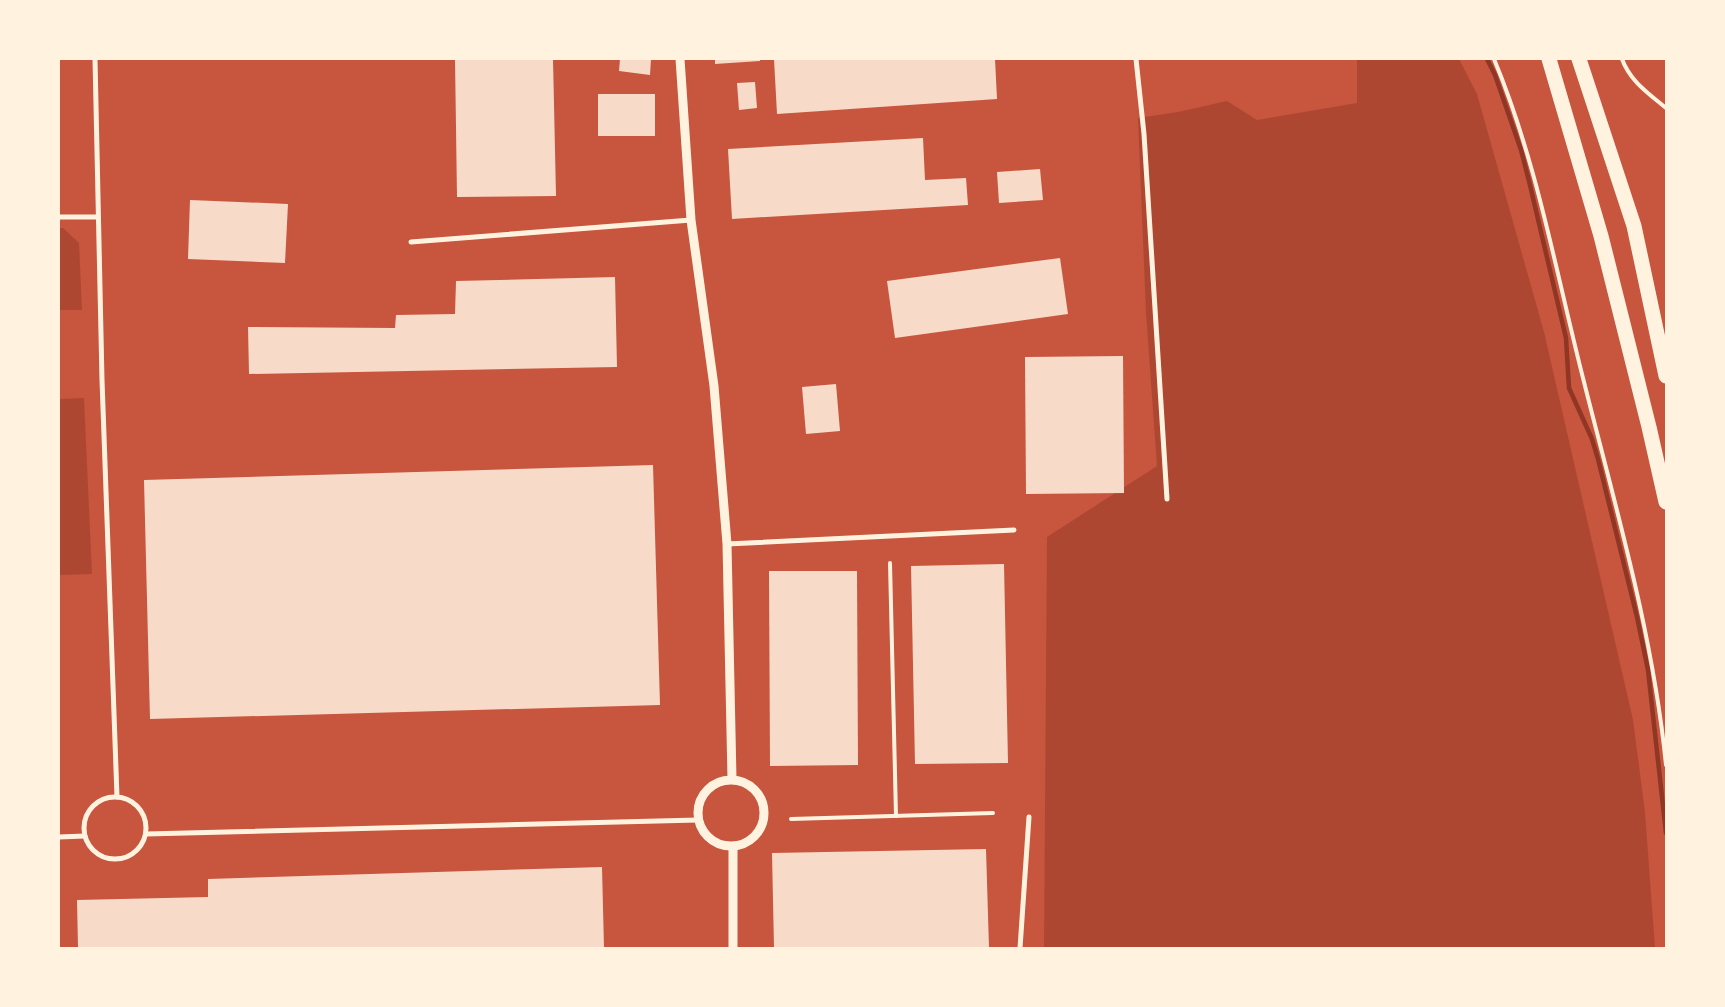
<svg xmlns="http://www.w3.org/2000/svg" width="1725" height="1007" viewBox="0 0 1725 1007" font-family="Karla,sans-serif">
<rect width="100%" height="100%" fill="#c8553d"/>
<g fill="#ae4732">
<polygon points="1357,59 1459,59 1477,94 1544,332 1633,720 1645,812 1655,948 1044,948 1047,537 1157,466 1146,313 1138,118 1178,112 1227,101 1257,120 1357,103"/>
<polygon points="59,228 63,228 79,243 82,310 59,310"/>
<polygon points="84,398 92,574 59,575 59,399"/>
</g>
<g fill="none" stroke-linecap="round" stroke-linejoin="round">
<polyline stroke="#8f3625" stroke-width="4.5" points="1487,59 1495,75 1521,150 1529,181 1566,338 1569,388 1592,439 1598,459 1637,617 1648,670 1666,833"/>
</g>
<g fill="#f7dbc8">
<polygon points="455,59 553,59 556,196 457,197"/>
<polygon points="620,59 651,59 650,75 619,71"/>
<polygon points="715,59 760,59 760,61 715,64"/>
<polygon points="774,59 995,59 997,99 777,114"/>
<polygon points="755,82 757,108 739,110 737,83"/>
<rect x="598" y="94" width="57" height="42"/>
<polygon points="923,138 925,180 966,178 968,205 732,219 728,149"/>
<polygon points="1040,169 1043,200 999,203 997,172"/>
<polygon points="190,200 288,204 285,263 188,259"/>
<polygon points="1060,258 1068,314 895,338 887,281"/>
<polygon points="615,277 617,367 249,374 248,327 395,328 396,315 455,314 456,281"/>
<polygon points="1123,356 1124,493 1026,494 1025,357"/>
<polygon points="836,384 840,431 806,434 802,387"/>
<polygon points="653,465 660,705 150,719 144,480"/>
<polygon points="1004,564 1008,763 915,764 911,566"/>
<polygon points="769,571 857,571 858,765 770,766"/>
<polygon points="986,849 989,948 774,948 772,853"/>
<polygon points="602,867 604,948 78,948 77,900 208,897 208,879"/>
</g>
<g fill="none" stroke-linecap="round" stroke-linejoin="round">
<g stroke="#fff3e0" stroke-width="4">
<path d="M1494,59C1537,162 1556,273 1584,382C1616,509 1653,634 1666,765"/>
<path d="M1622,59C1630,81 1648,93 1666,108"/>
<polyline points="890,563 896,816"/>
<polyline points="791,819 993,813"/>
</g>
<g stroke="#fff3e0" stroke-width="5">
<polyline points="95,59 102,380 117,797"/>
<polyline points="1136,59 1144,134 1167,499"/>
<polyline points="59,217 98,217"/>
<polyline points="411,242 691,220"/>
<polyline points="727,544 1014,530"/>
<circle cx="115" cy="828" r="31"/>
<polyline points="146,834 698,820"/>
<polyline points="59,837 85,836"/>
<polyline points="1020,948 1029,817"/>
</g>
<g stroke="#fff3e0" stroke-width="9">
<polyline points="680,59 691,220 714,386 727,544 732,779"/>
<circle cx="731" cy="813" r="33"/>
<polyline points="733,948 733,847"/>
</g>
<g stroke="#fff3e0" stroke-width="15">
<polyline points="1549,59 1601,236 1649,427 1666,502"/>
<polyline points="1579,59 1634,226 1666,376"/>
</g>
</g>
<rect width="1725" height="1007" fill="none" stroke="#fff3e0" stroke-width="120"/>
</svg>
